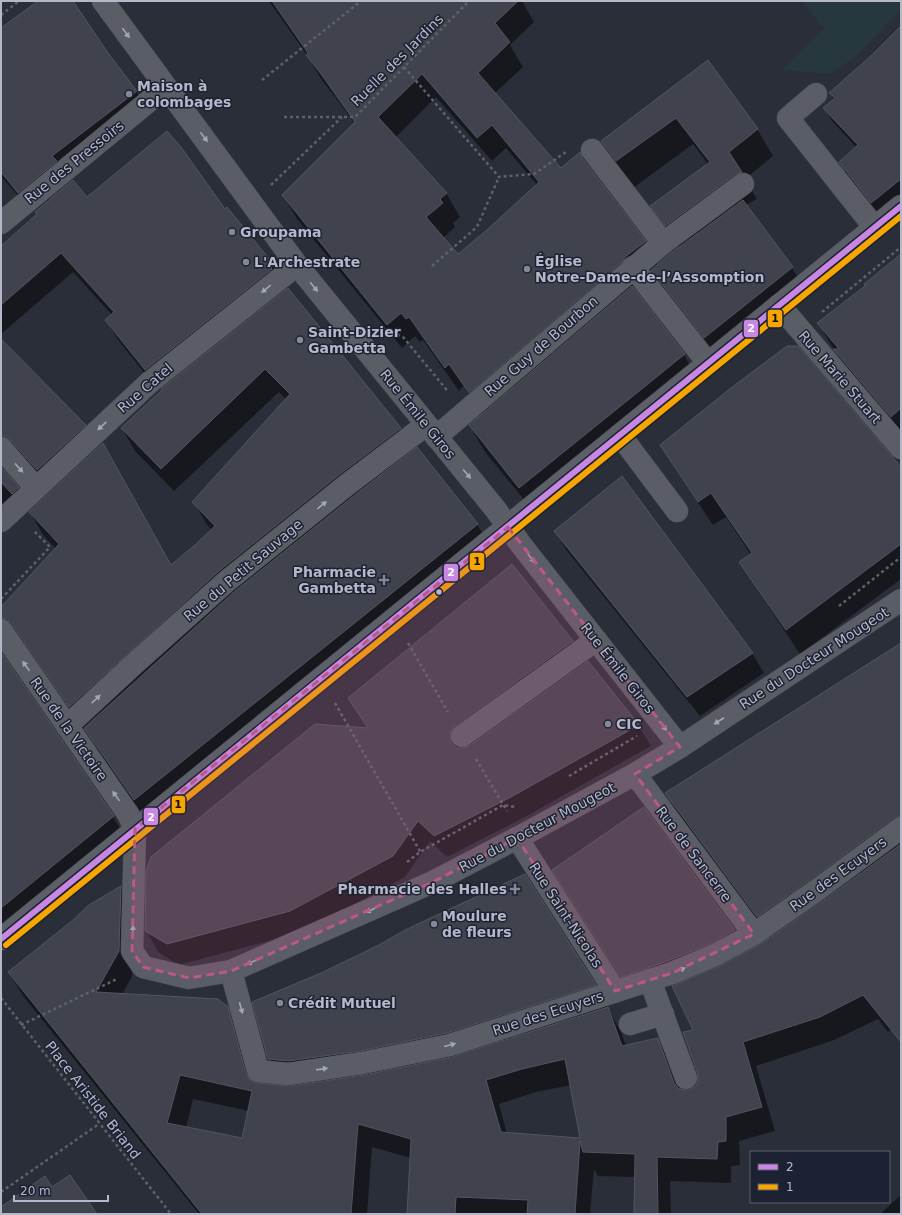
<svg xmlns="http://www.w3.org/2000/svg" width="902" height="1215" viewBox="0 0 902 1215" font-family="'DejaVu Sans',sans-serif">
<rect width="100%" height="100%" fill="#2a2e38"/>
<polygon fill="#27373e" points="801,1 899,1 901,3 901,9 854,58 830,74 782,70 824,28"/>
<g fill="#0007" fill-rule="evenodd">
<polygon points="41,1 71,1 108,54 136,91 144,105 27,206 1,176 1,28"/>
<path d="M269,1H522L534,22L510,45L523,67L494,94L561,169L580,154L585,163L645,242L658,265L679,248L667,233L652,206L708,164L693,144L633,188L618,169L602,142L708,61L757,129L773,156L745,179L757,199L746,205L792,268L804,288L717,358L664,290L652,270L638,281L632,288L684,355L699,380L535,513L485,452L470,426L483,415L463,386L459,391L423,340L420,342L415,336L402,348L297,219L283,195L355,124L336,98L321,79L307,55ZM436,97L492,161L506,148L537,185L489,230L458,255L443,238L455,227L453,223L460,217L446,193L395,138Z"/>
<polygon points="901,27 901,198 879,215 847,175 840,162 857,148 832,121 825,108 834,100 830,93 873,55"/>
<polygon points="87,198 225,210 273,266 284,286 157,389 118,340 106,320 112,315 73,272 1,334 1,247"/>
<polygon points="901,254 901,435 848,373 818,323 866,286"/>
<polygon points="288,290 400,429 414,451 477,524 491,549 149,824 99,752 85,727 83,729 25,645 20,641 3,647 1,654 113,817 127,839 1,941 1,609 56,549 43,535 30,512 171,566 212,530 207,525 194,502 286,399 279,392 174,491 135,451 122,428"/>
<polygon points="1,340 85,426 96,446 49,490 1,463"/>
<polygon points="662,446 901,468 901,579 800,654 755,586 741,562 751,555 726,517 713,525 676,470"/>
<polygon points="1,468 18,488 29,508 1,529"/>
<polygon points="555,531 752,653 764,673 700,716 567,551"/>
<polygon points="511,566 572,642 585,664 638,725 651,746 523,818 447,857 430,841 405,877 302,932 179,965 158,952 146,930 368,729 350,698"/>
<path d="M901,644V1021L888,1032L878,1019L834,1040L756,1066L775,1131L739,1141L740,1165L731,1166V1183L670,1181L671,1214H635V1177L598,1176L594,1169L590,1214H420L411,1158L372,1147L367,1214H199L23,996L9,972L121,888L134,912L132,976L122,995L227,1007L241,1032L255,1084L285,1087L269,1059L595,985L621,1032L626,1046L658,1039L671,1063L681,1090L691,1091L697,1086L699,1081L694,1031L722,966L770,939L680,817L666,793ZM571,1085L581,1139L507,1134L499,1104L536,1092ZM193,1099L249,1111L243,1139L186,1128Z"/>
<polygon points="644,809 735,930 746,950 633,996 565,890"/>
<polygon points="901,1195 901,1214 884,1214 882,1212"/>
</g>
<g fill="#40434d" stroke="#52555f" fill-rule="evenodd">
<polygon points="38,1 73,1 108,53 137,91 52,156 57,161 18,193 1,172 1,28"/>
<path d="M272,1H518L495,23L510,42L478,73L561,168L580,152L582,158L646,241L625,257L622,262L469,393L449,364L445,368L409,317L406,319L401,313L387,325L282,195L355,122L321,74L306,55L308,53ZM422,74L477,138L492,125L539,182L488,229L458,254L426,217L443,203L440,199L447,193L378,117Z"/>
<polygon points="901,26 901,179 871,203 839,162 858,145 823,108 835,98 829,93 872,55"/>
<polygon points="708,60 758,129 729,152 742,172 736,174 665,226 650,206 710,162 676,118 616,161 601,141"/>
<polygon points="167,131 181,147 225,209 227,207 274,265 271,268 272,269 145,370 105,320 114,312 61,253 1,305 1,246 37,214 35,212 73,180 87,197"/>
<polygon points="743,200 793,267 704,338 651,270 671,253"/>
<polygon points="901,254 901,408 891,417 833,349 839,349 817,323 865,286 864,284"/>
<polygon points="632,286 685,354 519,488 469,425"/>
<polygon points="288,288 401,428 340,474 219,571 69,707 11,623 7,619 1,618 1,607 59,544 29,512 103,443 171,565 196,544 215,526 192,502 290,394 265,369 161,469 121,428 162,390 161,389"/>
<polygon points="1,339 86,425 37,470 10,440 5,436 1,436"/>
<polygon points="787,346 798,346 901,467 901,544 786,630 739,562 752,553 711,493 698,502 660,445 731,388"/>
<polygon points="417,447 478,524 134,800 84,728 235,591 356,494"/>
<polygon points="1,467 19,487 12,494 1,482"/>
<polygon points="622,476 753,653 687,697 554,531"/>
<polygon points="512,564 573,641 455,726 451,731 450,737 452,744 457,748 463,748 469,746 588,661 639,725 511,797 434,836 418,821 393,856 290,911 167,944 145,931 146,871 151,857 315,724 368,728 348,698"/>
<polygon points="901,643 901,816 894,818 810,880 757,917 665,793"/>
<polygon points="1,652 114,816 1,908"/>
<polygon points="644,807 735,930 712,943 668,961 621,977 552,870"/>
<path d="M901,844V1042L863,995L820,1017L743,1042L762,1107L726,1117V1141L718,1142L717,1159L657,1157L658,1214H634L635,1154L583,1152L580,1141L575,1214H527L528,1200L456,1197L455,1214H407L411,1139L358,1124L351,1214H202L8,972L78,916V915L89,905L121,886L119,951L96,992L218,999L228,1007L246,1074L250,1080L256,1083L290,1086L364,1075L452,1057L608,1007L622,1046L658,1038L674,1083L678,1088L683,1090H690L696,1086L698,1081V1074L683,1032L693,1030L672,986L722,965L761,944L824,900ZM565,1059L580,1138L501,1132L486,1080L522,1069ZM180,1075L252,1091L242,1138L167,1123Z"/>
<polygon points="525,874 596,985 447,1033 360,1051 288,1061 268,1059 252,1002 321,973 379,945 405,930"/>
<polygon points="70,1175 97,1214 1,1214 1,1207 45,1176 52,1187"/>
</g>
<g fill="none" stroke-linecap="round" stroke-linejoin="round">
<g stroke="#484b52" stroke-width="23">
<g id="minor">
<polyline points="103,1 297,265 496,510 522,546 680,747"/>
<polyline points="816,94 788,118 875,228"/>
<polyline points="592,150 663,243"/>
<polyline points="1,223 166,87"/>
<polyline points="633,267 708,363"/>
<polyline points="779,305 901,448"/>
<polyline points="620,435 677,511"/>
<polyline points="436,437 663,243 743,184"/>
<polyline points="1,448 36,488"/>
<polyline points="1,521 150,382 297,265"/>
<polyline points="1,630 128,814 135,829 132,951 143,967 189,978 231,971 433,882 523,835 635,774 680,747 901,600"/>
<polyline points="67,726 134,664 227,581 348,484 426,425"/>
<polyline points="462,736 596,640"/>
<polyline points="635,774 754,934"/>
<polyline points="517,838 615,991"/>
<polyline points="231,971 258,1071 288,1074 362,1063 450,1045 672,973 717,954 754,934 817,890 901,828"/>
<polyline points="650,980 686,1078"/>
<polyline points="630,1024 663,1014"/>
</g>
</g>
<g stroke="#484b55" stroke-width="23">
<polyline id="major" points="1,939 901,206"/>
</g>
<g stroke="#5d616a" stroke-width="2.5" stroke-dasharray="3 3" stroke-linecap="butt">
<polyline points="1,15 19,1"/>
<polyline points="404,67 499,177 534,174 566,152"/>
<polyline points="262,80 361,1"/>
<polyline points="284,117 355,117 469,1"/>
<polyline points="271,185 342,117"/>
<polyline points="432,266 477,227 499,177"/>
<polyline points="822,312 901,247"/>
<polyline points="386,330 403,337 446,389 446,393"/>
<polyline points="1,599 50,547 33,530"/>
<polyline points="839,606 901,557"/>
<polyline points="408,643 448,712"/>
<polyline points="335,703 421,853"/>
<polyline points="476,759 507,811"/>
<polyline points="569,776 637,736"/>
<polyline points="407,862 420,852 503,805 515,807"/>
<polyline points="1,998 171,1214"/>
<polyline points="21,1025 117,979"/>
<polyline points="1,1192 99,1124"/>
</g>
<use href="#minor" stroke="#5a5c66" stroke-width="22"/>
<use href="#major" stroke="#5c5e68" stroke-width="22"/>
<g stroke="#1d2233" stroke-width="9">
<polyline id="bus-1" points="1,939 901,206"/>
</g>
<g stroke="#1d2233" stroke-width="9">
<polyline id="bus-2" points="6,945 901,216"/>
</g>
<use href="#bus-1" stroke="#c787e3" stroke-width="6"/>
<use href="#bus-2" stroke="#f7a600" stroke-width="6"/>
</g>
<defs><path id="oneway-solid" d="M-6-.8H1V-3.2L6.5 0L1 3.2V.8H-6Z"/></defs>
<g fill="#a2a6b5">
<use href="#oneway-solid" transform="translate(126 33) rotate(54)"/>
<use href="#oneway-solid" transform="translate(204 137) rotate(53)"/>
<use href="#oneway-solid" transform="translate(314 287) rotate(51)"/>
<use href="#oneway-solid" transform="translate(266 289) rotate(141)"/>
<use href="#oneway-solid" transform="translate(102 426) rotate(137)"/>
<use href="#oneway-solid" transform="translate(19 468) rotate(48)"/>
<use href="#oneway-solid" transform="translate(467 474) rotate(50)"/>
<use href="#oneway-solid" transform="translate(322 505) rotate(-39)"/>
<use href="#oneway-solid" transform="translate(531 558) rotate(52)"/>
<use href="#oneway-solid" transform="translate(26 666) rotate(-125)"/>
<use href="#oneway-solid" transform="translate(96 699) rotate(-43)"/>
<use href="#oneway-solid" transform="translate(719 721) rotate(147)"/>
<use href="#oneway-solid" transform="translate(663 726) rotate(52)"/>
<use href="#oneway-solid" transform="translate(116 796) rotate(-125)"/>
<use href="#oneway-solid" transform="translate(371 910) rotate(156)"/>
<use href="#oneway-solid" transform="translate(133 931) rotate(-89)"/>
<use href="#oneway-solid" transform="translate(252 962) rotate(156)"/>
<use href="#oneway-solid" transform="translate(680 970) rotate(-23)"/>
<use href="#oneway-solid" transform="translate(241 1008) rotate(75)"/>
<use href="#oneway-solid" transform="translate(450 1045) rotate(-15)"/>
<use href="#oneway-solid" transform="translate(322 1069) rotate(-8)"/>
</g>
<path fill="#bc5887" fill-opacity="0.2" stroke="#bc5887" stroke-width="3" stroke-dasharray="8 5" stroke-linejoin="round" d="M508,527L680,747L635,774L754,934L672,973L615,991L517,838L433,882L231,971L189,978L143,967L132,951L135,829Z"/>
<g fill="#848896" stroke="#1d2233" stroke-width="1.5">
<circle cx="129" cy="94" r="4"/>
<circle cx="232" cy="232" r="4"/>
<circle cx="246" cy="262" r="4"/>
<circle cx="527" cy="269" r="4"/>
<circle cx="300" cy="340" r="4"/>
<path d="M382 574h4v4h4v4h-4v4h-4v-4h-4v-4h4z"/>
<circle cx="608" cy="724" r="4"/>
<path d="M513 883h4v4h4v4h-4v4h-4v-4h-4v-4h4z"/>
<circle cx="434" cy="924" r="4"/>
<circle cx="280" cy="1003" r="4"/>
</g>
<circle fill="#b4b8c9" stroke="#1d2233" stroke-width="1.5" cx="439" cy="592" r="3.5"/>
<g text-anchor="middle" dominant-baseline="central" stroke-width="3" stroke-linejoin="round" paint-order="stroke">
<g font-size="14" fill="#b4b8c9" stroke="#1d2233">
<text transform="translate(397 60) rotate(-45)">Ruelle des Jardins</text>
<text transform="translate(74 162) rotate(-39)">Rue des Pressoirs</text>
<text transform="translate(541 346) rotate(-41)">Rue Guy de Bourbon</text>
<text transform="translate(840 377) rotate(49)">Rue Marie Stuart</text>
<text transform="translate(145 388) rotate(-41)">Rue Catel</text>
<text transform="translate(418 414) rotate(51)">Rue Émile Giros</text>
<text transform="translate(243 570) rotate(-40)">Rue du Petit Sauvage</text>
<text transform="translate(814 658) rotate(-33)">Rue du Docteur Mougeot</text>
<text transform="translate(618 668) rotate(52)">Rue Émile Giros</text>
<text transform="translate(69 729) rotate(55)">Rue de la Victoire</text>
<text transform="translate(537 827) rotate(-28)">Rue du Docteur Mougeot</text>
<text transform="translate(694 854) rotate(53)">Rue de Sancerre</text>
<text transform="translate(838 874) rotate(-36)">Rue des Ecuyers</text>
<text transform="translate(566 915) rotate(57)">Rue Saint-Nicolas</text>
<text transform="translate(548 1013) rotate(-18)">Rue des Ecuyers</text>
<text transform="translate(93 1100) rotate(52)">Place Aristide Briand</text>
</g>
<g font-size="14" font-weight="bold" fill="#b4b8c9" stroke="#1d2233" text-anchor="start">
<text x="137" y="86">Maison à<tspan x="137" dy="16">colombages</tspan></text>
<text x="240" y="232">Groupama</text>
<text x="535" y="261">Église<tspan x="535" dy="16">Notre-Dame-de-l’Assomption</tspan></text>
<text x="254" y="262">L'Archestrate</text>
<text x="308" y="332">Saint-Dizier<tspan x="308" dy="16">Gambetta</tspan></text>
<text x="376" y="572" text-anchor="end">Pharmacie<tspan x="376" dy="16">Gambetta</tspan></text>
<text x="616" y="724">CIC</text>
<text x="507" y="889" text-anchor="end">Pharmacie des Halles</text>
<text x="442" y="916">Moulure<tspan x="442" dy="16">de fleurs</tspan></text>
<text x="288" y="1003">Crédit Mutuel</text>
</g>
</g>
<g stroke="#1d2233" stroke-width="1.5">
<rect x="767" y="309" width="16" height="19" rx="4" fill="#f7a600"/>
<rect x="743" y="319" width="16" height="19" rx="4" fill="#c787e3"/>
<rect x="469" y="552" width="16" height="19" rx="4" fill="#f7a600"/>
<rect x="443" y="563" width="16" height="19" rx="4" fill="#c787e3"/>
<rect x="171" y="795" width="15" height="19" rx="4" fill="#f7a600"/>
<rect x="143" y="807" width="16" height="19" rx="4" fill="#c787e3"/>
</g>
<g font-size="11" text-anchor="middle" font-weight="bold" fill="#fff">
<text x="751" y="332">2</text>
<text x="451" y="576">2</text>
<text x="151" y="821">2</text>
</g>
<g font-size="11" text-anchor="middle" font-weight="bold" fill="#111">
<text x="775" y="322">1</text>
<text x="477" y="565">1</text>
<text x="178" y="808">1</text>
</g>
<rect width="902" height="1215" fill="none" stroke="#b4b8c9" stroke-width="4"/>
<rect x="750" y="1151" width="140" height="52" fill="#1d2233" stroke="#595e6f"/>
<rect x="758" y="1164" width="20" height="6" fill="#c787e3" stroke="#595e6f"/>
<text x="786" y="1171" font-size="12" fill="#b4b8c9">2</text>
<rect x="758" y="1184" width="20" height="6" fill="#f7a600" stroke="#595e6f"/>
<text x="786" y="1191" font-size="12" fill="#b4b8c9">1</text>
<path d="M14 1195v6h94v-6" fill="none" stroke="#b4b8c9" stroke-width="2"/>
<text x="20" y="1195" font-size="12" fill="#b4b8c9" stroke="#1d2233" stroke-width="3" paint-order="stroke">20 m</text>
</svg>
